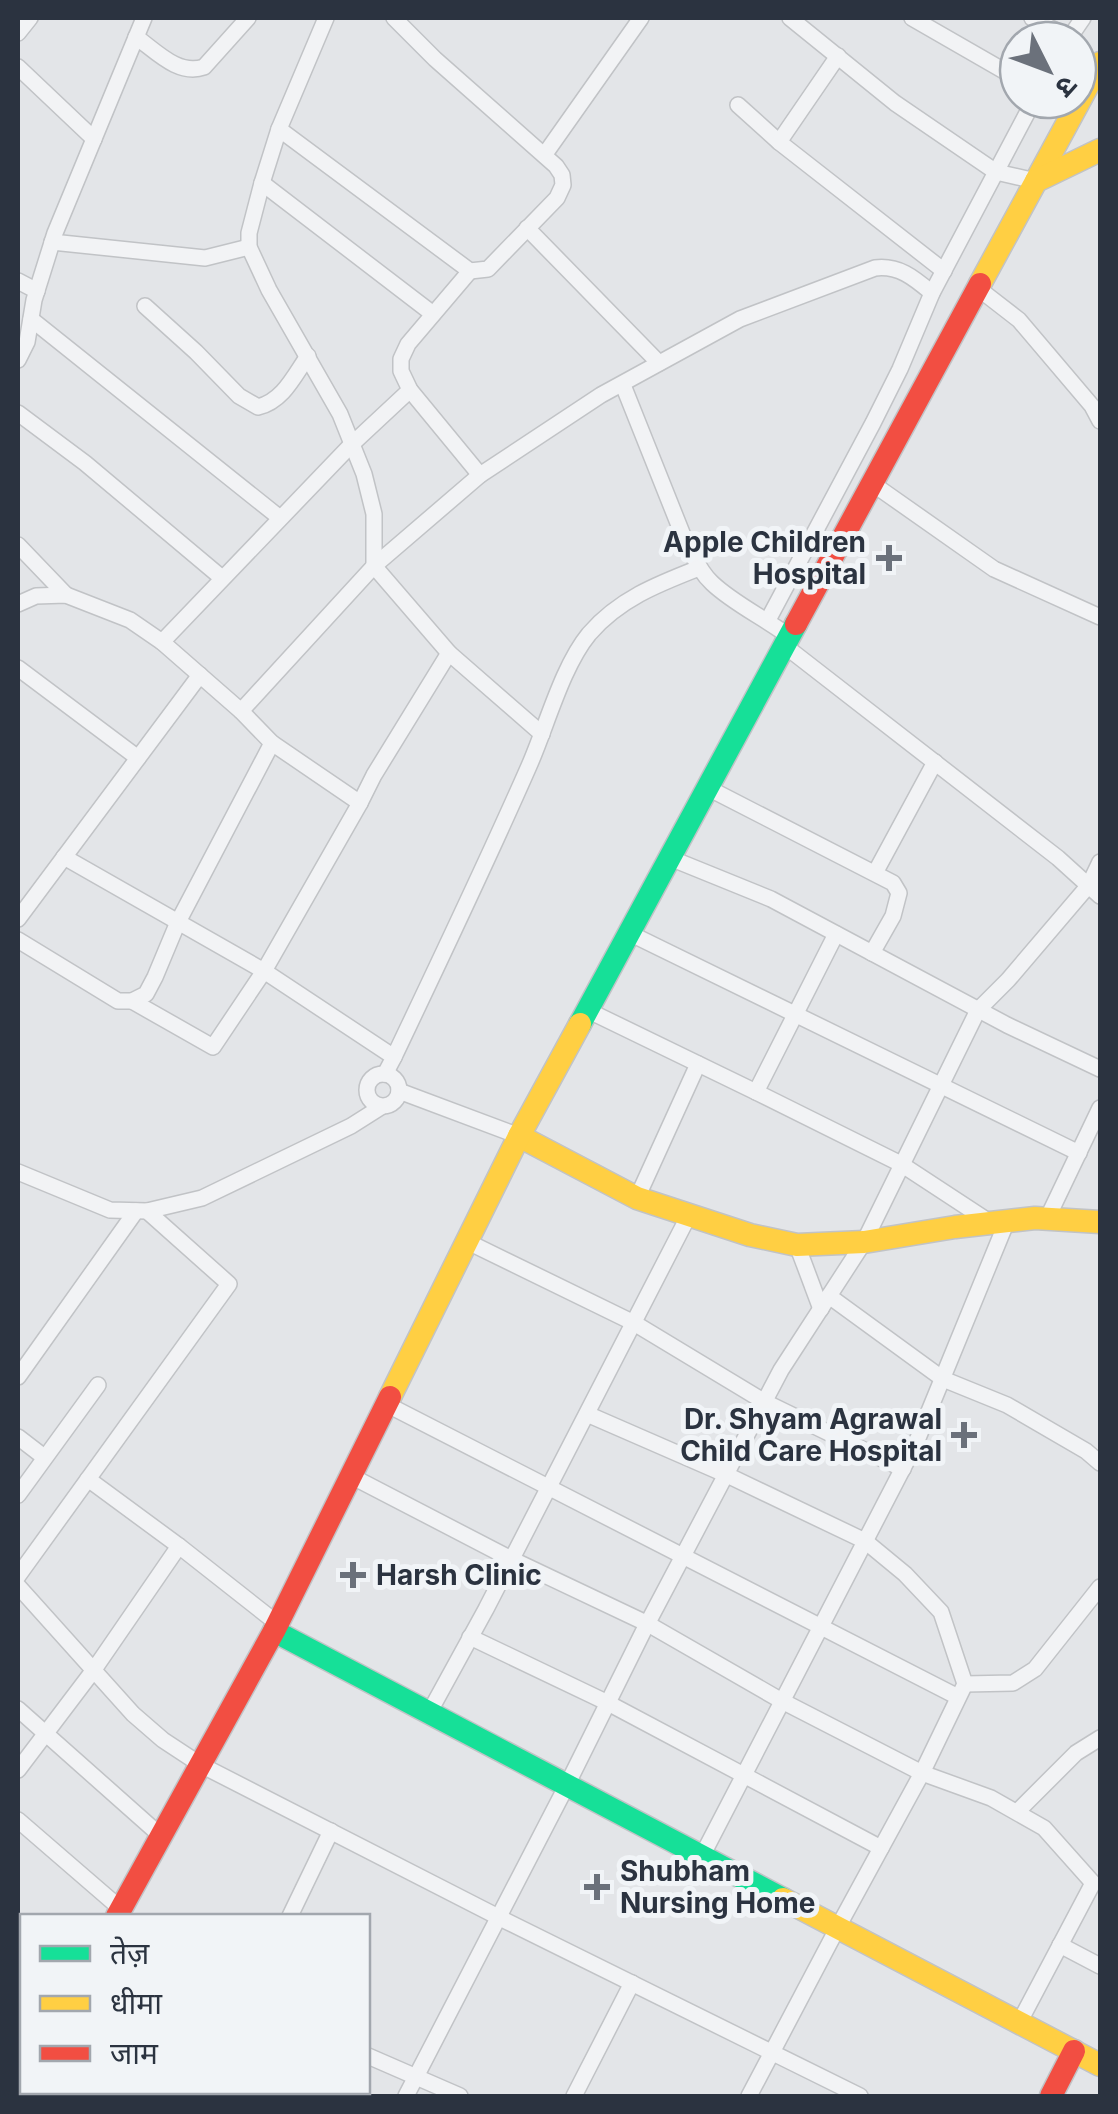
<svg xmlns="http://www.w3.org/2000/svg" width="1118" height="2114" viewBox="0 0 1118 2114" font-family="Inter,'Noto Sans Devanagari',sans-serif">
<rect width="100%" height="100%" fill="#e3e5e8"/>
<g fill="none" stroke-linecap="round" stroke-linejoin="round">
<g stroke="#c1c3c6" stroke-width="18">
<g id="street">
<polyline points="326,18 279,129 262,183 249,233 249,247 269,290 340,414 364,474 374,514 374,566 449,653 542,734"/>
<polyline points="790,18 895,103 996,172 1036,181"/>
<polyline points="912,18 1018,79"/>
<polyline points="1032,18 1069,38"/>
<polyline points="18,33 30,18"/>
<path d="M136,37C156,51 178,76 204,67L248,18"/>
<polyline points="1068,40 1083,18"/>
<polyline points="18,67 94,139"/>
<polyline points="738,105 779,142 944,271"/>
<polyline points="279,129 470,271 488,269 557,198 563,185 562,175 556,166 435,59 394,18"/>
<polyline points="779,142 838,56"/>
<polyline points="545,154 641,18"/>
<polyline points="262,183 433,314"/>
<polyline points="527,228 659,363"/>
<polyline points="52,242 205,258 249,247"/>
<polyline points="470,271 408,344 401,359 401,371 410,390 480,475"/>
<polyline points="18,281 37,291"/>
<polyline points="979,289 1019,320 1092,406 1100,421"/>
<path d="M145,306L196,352L239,396L258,407C283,401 294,376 308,356"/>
<polyline points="31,319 280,518"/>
<polyline points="18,360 27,342 34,300 55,233 144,18"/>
<path d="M623,385L686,543C694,557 700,572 712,583C734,604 765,618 790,637"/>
<polyline points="18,413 85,463 222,578"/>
<polyline points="873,484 994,569 1100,617"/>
<polyline points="18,545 66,595"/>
<polyline points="18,604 36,596 66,595 130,620 162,642 241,711 272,743 360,803"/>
<polyline points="768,620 873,423 900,369 932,293 1034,100"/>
<polyline points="162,642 351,445 410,390"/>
<polyline points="785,646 1058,858 1100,896"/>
<polyline points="18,668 138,758"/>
<path d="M241,711L374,566L480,475L601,395L740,319L875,268C899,265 914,278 932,293"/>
<polyline points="708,788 893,883 899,893 893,916 872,953"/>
<polyline points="64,857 264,971 394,1057 385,1074"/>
<polyline points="670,858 771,899 1007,1025 1100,1069"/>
<polyline points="875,873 935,762"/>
<polyline points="18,919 200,675"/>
<polyline points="629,933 1079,1153"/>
<polyline points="836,934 756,1092 901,1164 991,1223"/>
<polyline points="18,940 118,1001 132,1001 146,994 155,977 178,922 272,743"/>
<polyline points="132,1001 213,1047 264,971 360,803 374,775 449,653"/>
<polyline points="587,1010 756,1092"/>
<path d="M394,1057C440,960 486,864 529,766C547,725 562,667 589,634C619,599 658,584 699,568"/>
<circle cx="383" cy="1090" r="16"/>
<polyline points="399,1091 519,1136"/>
<polyline points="18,1172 110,1210 147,1211 202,1198 351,1126 381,1107"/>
<polyline points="637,1198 698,1064"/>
<polyline points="1047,1219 1100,1108"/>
<polyline points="466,1241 634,1323 765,1402 903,1469"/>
<polyline points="797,1245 821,1309"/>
<polyline points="829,1296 943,1379 1007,1405 1086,1451 1100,1463"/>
<polyline points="18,1377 136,1211"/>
<polyline points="386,1404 958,1697"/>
<polyline points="587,1414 727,1475 865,1541 905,1574 941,1612 965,1684 922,1773 838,1927 749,2096"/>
<polyline points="18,1437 44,1457"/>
<polyline points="351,1476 511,1559 648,1624 782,1701 922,1773 991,1798 1044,1828 1093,1883 1019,2023"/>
<polyline points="88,1479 179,1546"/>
<polyline points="18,1495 98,1385"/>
<polyline points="18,1576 229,1284 147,1211"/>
<polyline points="18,1586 133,1714 163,1740 201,1765 508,1922 860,2096"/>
<polyline points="470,1637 608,1703 881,1848"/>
<polyline points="965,1684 1013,1683 1035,1669 1100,1587"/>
<polyline points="18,1709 161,1836"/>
<polyline points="429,1713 486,1609 689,1215"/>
<polyline points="18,1770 93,1671 179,1546 278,1624"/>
<polyline points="1017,1812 1076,1753 1100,1738"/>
<polyline points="18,1820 121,1909"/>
<polyline points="702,1856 916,1443 1007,1221"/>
<polyline points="290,1916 331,1831"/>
<polyline points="18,1945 22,1949"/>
<polyline points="1060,1945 1100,1966"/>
<polyline points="368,2056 460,2096"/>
<polyline points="159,2092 169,2096"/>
<polyline points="226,2096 228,2092"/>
<polyline points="406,2096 567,1785 644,1630 781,1370 864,1242 978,1010 1008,980 1089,885 1100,862"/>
<polyline points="574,2096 632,1983"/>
</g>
</g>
<g stroke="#c1c3c6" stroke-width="25">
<g id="fast">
<polyline points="580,1024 796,624"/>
<polyline points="274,1631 783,1899"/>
</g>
</g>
<g stroke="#c1c3c6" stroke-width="25">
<g id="slow">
<polyline points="1036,181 1100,63"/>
<polyline points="980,284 1036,181 1100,150"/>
<polyline points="519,1136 637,1198 750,1235 797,1245 864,1242 955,1227 1035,1218 1100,1222"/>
<polyline points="390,1397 519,1136 580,1024"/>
<polyline points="783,1899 1100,2065"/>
<polyline points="18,2094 22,2087"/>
</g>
</g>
<g stroke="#c1c3c6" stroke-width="25">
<g id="jam">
<polyline points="796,624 980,284"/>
<polyline points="117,1916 274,1631 390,1397"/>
<polyline points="1051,2096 1074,2051"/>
</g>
</g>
<use href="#street" stroke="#f2f3f5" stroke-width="15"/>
<use href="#fast" stroke="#16e098" stroke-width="22"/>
<use href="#slow" stroke="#ffcf43" stroke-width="22"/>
<use href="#jam" stroke="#f24e42" stroke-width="22"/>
</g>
<g fill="#6b717b" stroke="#f1f4f7" stroke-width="4">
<path d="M884 543h10v10h10v10h-10v10h-10v-10h-10v-10h10z"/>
<path d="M959 1420h10v10h10v10h-10v10h-10v-10h-10v-10h10z"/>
<path d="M348 1560h10v10h10v10h-10v10h-10v-10h-10v-10h10z"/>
<path d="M592 1872h10v10h10v10h-10v10h-10v-10h-10v-10h10z"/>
</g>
<g text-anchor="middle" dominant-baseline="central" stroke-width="10" stroke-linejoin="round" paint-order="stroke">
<g font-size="28" font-weight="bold" fill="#2b3340" stroke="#f1f4f7" text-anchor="end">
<text x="866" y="542">Apple Children<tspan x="866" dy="32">Hospital</tspan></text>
<text x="942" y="1419">Dr. Shyam Agrawal<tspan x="942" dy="32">Child Care Hospital</tspan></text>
<text x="376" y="1575" text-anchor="start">Harsh Clinic</text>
<text x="620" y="1871" text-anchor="start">Shubham<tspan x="620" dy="32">Nursing Home</tspan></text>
</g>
</g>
<rect width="1118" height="2114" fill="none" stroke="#2b3340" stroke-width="40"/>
<rect x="20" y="1914" width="350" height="180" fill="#f1f4f7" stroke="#a2a7ae" stroke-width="2.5"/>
<rect x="40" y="1946" width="50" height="15" fill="#16e098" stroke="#a2a7ae" stroke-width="2.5"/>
<text x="110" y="1964" font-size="30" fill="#2b3340">तेज़</text>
<rect x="40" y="1996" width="50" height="15" fill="#ffcf43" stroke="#a2a7ae" stroke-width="2.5"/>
<text x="110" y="2014" font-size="30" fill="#2b3340">धीमा</text>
<rect x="40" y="2046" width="50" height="15" fill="#f24e42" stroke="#a2a7ae" stroke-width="2.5"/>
<text x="110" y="2064" font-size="30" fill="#2b3340">जाम</text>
<g transform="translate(1048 70) rotate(132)"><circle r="48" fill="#f1f4f7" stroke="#a2a7ae" stroke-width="2.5"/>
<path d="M0-8L18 38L0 25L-18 38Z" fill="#6b717b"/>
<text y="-15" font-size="28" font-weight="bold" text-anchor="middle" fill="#2b3340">उ</text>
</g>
</svg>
